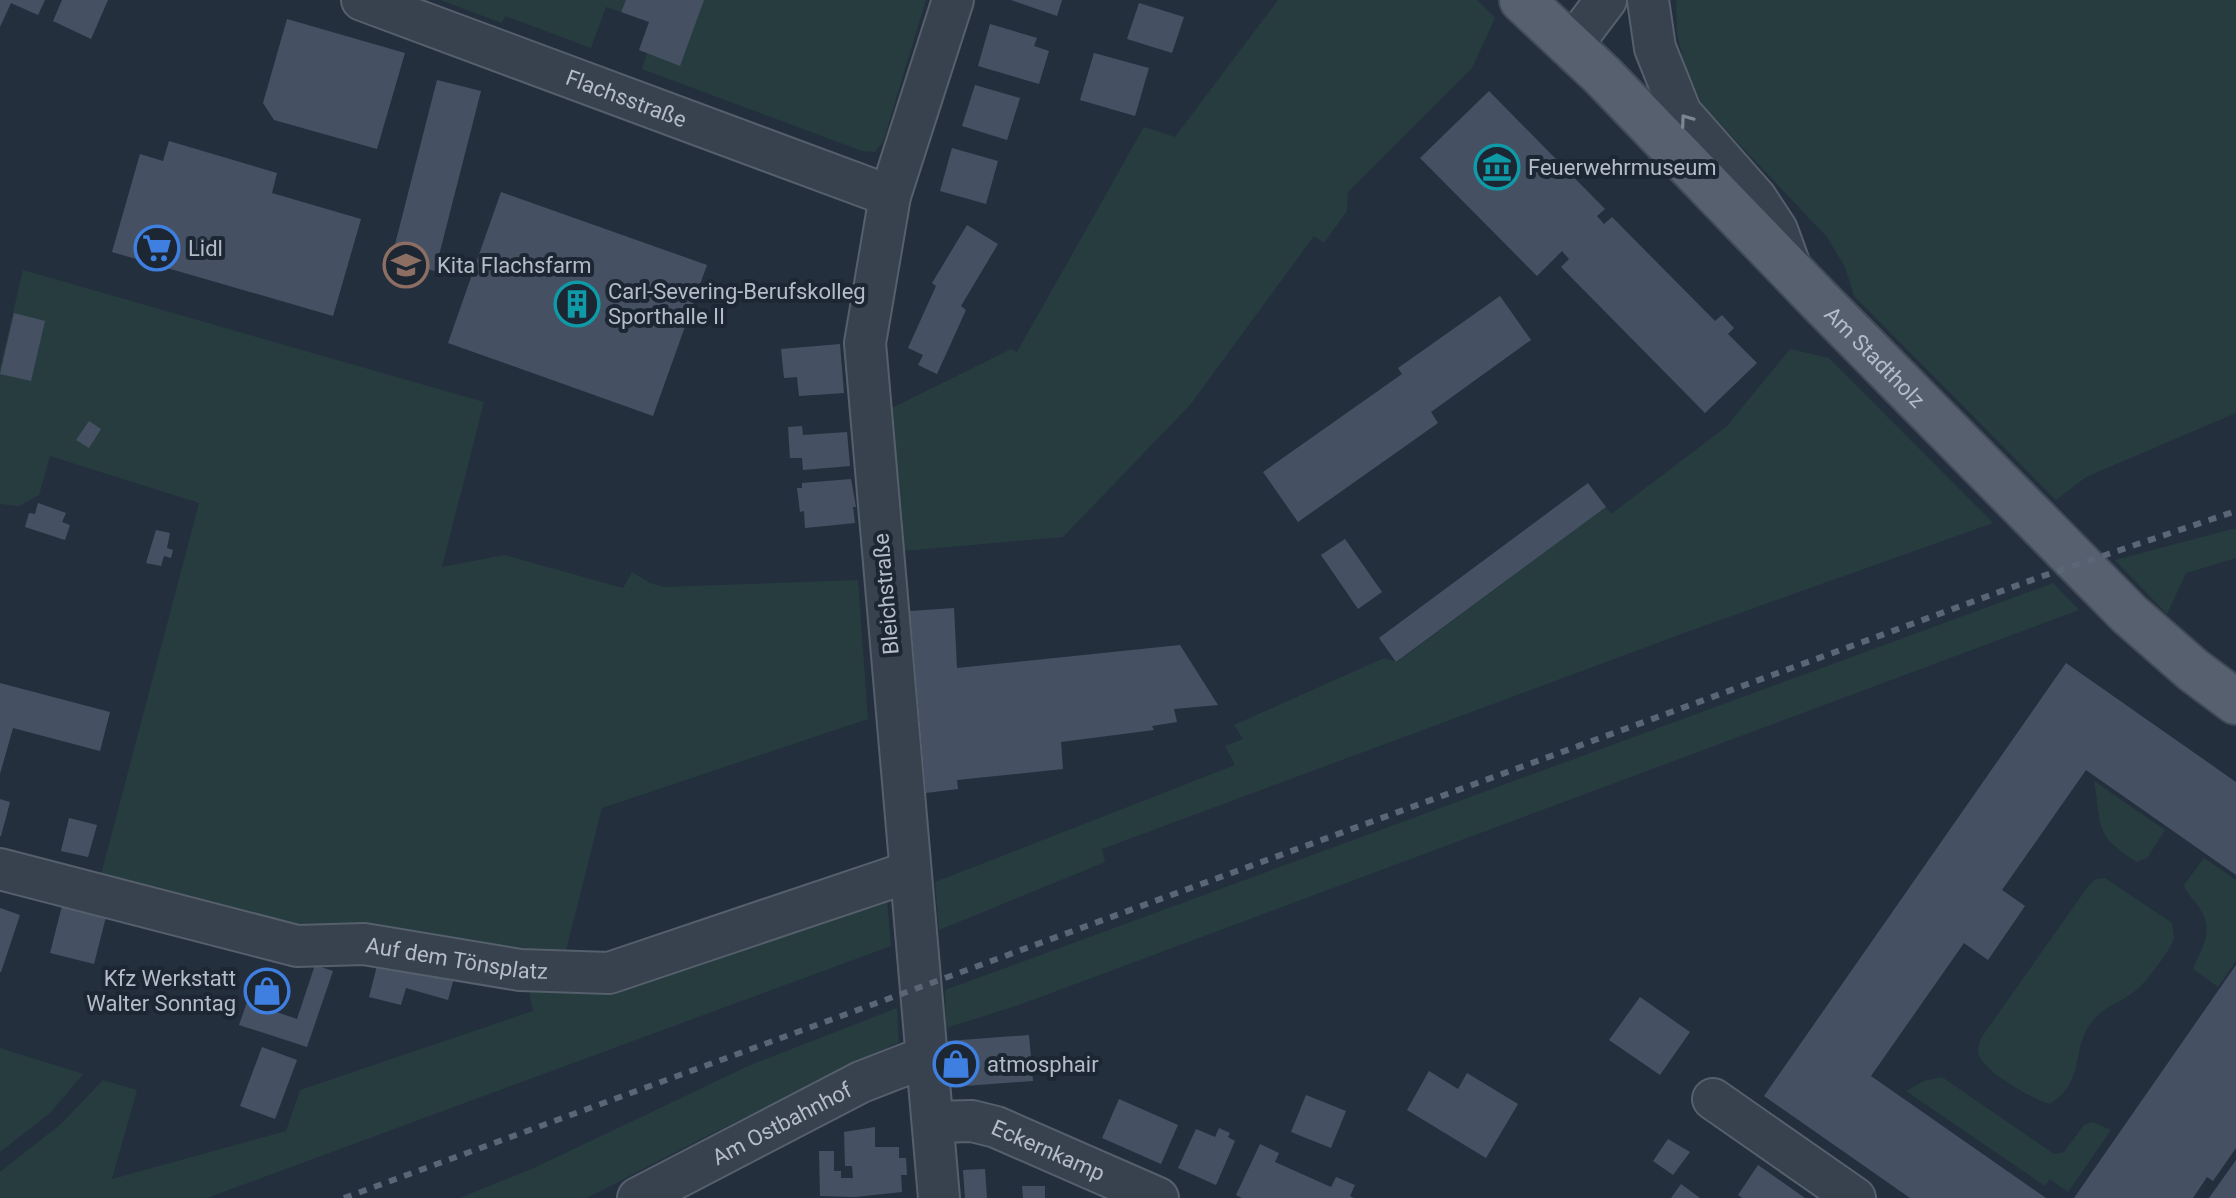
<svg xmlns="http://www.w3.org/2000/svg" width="2236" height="1198" viewBox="0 0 2236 1198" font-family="Roboto,sans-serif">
<rect width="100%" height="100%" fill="#242f3e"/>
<g fill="#263c3f">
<polygon points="440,0 626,0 621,12 606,7 591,48 505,16 502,23"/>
<polygon points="704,0 926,0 883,142 875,152 862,151 642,69 647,53"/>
<polygon points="1278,0 1477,0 1495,18 1472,68 1348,192 1347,211 1324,243 1314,236 1190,405 1063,537 903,551 890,409 1011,349 1017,352 1144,127 1175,137"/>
<polygon points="1676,0 2236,0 2236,413 2086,477 2056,500 1854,296 1845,267 1827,237 1703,106 1684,62 1677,34"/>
<polygon points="23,270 484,402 442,567 504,555 623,588 632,572 650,583 664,587 858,580 868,719 602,808 563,962 302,934 99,882 199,503 50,456 39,495 19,506 0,504 0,368"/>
<polygon points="1790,349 1829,358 1993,523 1687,632 1102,849 1105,862 939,930 935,882 1235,765 1225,746 1243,739 1234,725 1384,658 1397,662 1606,507 1611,514 1726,427"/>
<polygon points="2236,528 2236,558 2186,573 2167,614 2115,560"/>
<polygon points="2053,583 2079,610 1019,1005 946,1028 945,990"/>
<path d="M2094,781L2165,830L2147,858L2137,862C2094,835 2102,828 2094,781Z"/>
<path d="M2204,858L2236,880V961L2218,987L2193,969C2202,947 2215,931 2199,907C2194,899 2187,895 2184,885Z"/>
<path d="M2105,878L2172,923C2173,929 2175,936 2173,941C2168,953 2145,984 2135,991C2122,1002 2106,1005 2094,1019C2069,1048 2088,1079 2050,1104C2033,1099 1979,1070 1978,1051C1978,1049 1980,1040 1981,1038L2089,885L2096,879Z"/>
<polygon points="886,887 891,946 207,1198 0,1198 0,1172 61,1124 103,1080 137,1090 112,1179 286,1131 300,1090 533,1011 527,983"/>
<polygon points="897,1008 899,1042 711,1134 587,1198 460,1198 536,1167 748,1066"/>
<polygon points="0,1048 83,1074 50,1113 0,1152"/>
<polygon points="1942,1077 2054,1154 2064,1152 2084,1125 2093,1122 2111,1130 2068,1192 2050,1179 2045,1186 1906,1091 1924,1081"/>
</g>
<g fill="#455162">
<polygon points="0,0 45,0 38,15 11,3 0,27"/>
<polygon points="62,0 108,0 91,39 53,21"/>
<polygon points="626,0 704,0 680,66 639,50 649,22 621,12"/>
<polygon points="1011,0 1062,0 1057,16"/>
<polygon points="1139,3 1184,17 1172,53 1127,39"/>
<polygon points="287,19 405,53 377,149 274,120 263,103"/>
<polygon points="990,24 1037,38 1034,46 1049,51 1039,84 978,66"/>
<polygon points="1094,53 1149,68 1135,116 1080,100"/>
<polygon points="437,80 481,91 435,271 391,260"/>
<polygon points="975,85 1020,98 1007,140 962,126"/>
<polygon points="1489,91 1605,209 1597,216 1604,224 1612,217 1715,321 1722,315 1734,328 1728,334 1757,363 1705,413 1561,267 1569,259 1562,251 1537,276 1420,158"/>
<polygon points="169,141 277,173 272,193 361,219 333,316 112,252 140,154 163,161"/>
<polygon points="952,148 998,161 986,204 940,191"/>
<polygon points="501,192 707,265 653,416 448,343"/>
<polygon points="967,225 998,244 961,306 966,310 937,374 918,365 923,355 908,348 936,286 932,283"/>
<polygon points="1500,296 1531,340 1431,412 1438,423 1298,522 1263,472 1402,374 1398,368"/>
<polygon points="14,313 45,321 31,381 0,374"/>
<polygon points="840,344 844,393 799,396 797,377 784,378 781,349"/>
<polygon points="89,421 101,429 89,448 76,440"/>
<polygon points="802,426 803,435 847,432 850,466 803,470 802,458 790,458 788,427"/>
<polygon points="851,479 856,507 853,507 855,523 805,528 804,511 800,512 797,488 802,488 802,483"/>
<polygon points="1588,483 1606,507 1396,662 1379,638"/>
<polygon points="38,503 66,513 62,522 70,525 65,540 25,527 29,513 35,514"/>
<polygon points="156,530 170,533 167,548 173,550 171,558 164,556 161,566 146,563"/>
<polygon points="1345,539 1382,592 1358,609 1321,555"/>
<polygon points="954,608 957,668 1180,645 1218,705 1174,709 1177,722 1152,726 1154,730 1061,742 1063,769 957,780 958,789 926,793 910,611"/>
<polygon points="2066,663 2236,782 2236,875 2086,770 2002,890 2025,906 1988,960 1964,943 1871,1076 2046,1198 1910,1198 1764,1096"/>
<polygon points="0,683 110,712 100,751 13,728 0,774"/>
<polygon points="0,799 10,802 1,836 0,836"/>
<polygon points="69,818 97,825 88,857 61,851"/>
<polygon points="62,906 106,917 94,964 50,953"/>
<polygon points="0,908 20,915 1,972 0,972"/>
<polygon points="380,954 455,974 448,1000 406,988 401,1005 369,997"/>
<polygon points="315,965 333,971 307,1047 239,1025 247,1002 297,1019"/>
<polygon points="2236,965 2236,1148 2213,1181 2207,1177 2193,1198 2074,1198"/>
<polygon points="1640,997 1690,1032 1660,1075 1609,1040"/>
<polygon points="1029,1035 1033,1081 951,1087 948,1041"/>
<polygon points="262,1047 297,1060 275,1119 240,1106"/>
<polygon points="1429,1071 1458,1089 1467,1073 1518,1104 1486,1158 1407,1110"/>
<polygon points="1306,1095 1346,1111 1331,1148 1291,1132"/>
<polygon points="1119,1099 1178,1125 1161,1164 1102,1138"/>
<polygon points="875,1127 875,1147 899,1147 899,1158 906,1158 907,1175 901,1175 902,1192 855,1197 820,1196 819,1151 834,1151 834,1171 841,1171 841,1178 853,1178 852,1166 845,1166 844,1132"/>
<polygon points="1219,1128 1230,1133 1228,1137 1235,1141 1216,1185 1178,1168 1196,1129 1215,1137"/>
<polygon points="1668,1139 1690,1152 1673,1175 1653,1161"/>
<polygon points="1260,1144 1279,1153 1275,1162 1331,1187 1336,1177 1355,1185 1350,1196 1354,1198 1242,1198 1236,1195"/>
<polygon points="2236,1160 2236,1198 2209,1198"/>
<polygon points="1758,1165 1805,1198 1742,1198 1738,1195"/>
<polygon points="985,1169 987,1198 965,1198 963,1170"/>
<polygon points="1681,1184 1700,1198 1671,1198"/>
<polygon points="1022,1186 1045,1186 1045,1198 1023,1198"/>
</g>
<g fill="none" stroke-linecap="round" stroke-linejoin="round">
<g stroke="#565f6c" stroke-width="44">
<g id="minor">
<path id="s1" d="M362,0L890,196"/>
<polyline points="1648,0 1655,48 1681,113 1756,198 1777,230 1789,263"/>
<polyline points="1572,45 1606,0"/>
<path id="s2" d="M0,869L297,946L364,944L520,970L609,973L909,872"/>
<polyline points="1713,1099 1855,1198"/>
<path id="s3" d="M934,1122L972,1121L996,1127L1158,1198"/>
<path id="s4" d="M638,1198L861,1082L928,1056"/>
<polyline points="939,1198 865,343 890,196 953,0"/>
</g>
</g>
<g stroke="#414a57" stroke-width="48">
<g id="major">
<path id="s5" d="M1522,0L1602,75L1820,301L2129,614L2193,670L2236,702"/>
</g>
</g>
<use href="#minor" stroke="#38414e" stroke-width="40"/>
<use href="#major" stroke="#56606e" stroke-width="44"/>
<polyline stroke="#5a6575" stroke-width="6" stroke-dasharray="8 8" stroke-linecap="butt" points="344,1198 2040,577 2236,511"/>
</g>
<defs><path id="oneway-chevron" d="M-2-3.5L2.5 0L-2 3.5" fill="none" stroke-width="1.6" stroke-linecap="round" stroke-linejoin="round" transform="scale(2)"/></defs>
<use stroke="#7c8592" href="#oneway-chevron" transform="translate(1686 120) rotate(-126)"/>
<defs>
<g id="museum-ring" transform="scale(2.3)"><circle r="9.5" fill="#1d2633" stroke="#0f9aa8" stroke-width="1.5"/><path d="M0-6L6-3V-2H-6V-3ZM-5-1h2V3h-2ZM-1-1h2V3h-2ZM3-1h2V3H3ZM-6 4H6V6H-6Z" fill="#0f9aa8"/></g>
<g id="supermarket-ring" transform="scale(2.3)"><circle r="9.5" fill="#1d2633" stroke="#3f7fe0" stroke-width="1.5"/><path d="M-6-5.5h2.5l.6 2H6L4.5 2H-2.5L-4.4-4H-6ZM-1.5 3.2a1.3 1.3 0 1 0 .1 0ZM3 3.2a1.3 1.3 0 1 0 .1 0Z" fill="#3f7fe0"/></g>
<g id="school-ring" transform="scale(2.3)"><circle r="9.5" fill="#1d2633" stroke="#8d6e63" stroke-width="1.5"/><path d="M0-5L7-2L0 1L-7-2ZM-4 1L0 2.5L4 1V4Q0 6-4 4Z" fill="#8d6e63"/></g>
<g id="building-ring" transform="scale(2.3)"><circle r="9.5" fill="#1d2633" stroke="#0f9aa8" stroke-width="1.5"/><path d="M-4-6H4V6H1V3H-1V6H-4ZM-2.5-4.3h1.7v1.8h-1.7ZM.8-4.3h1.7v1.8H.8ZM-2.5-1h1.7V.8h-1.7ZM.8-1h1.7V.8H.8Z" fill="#0f9aa8"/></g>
<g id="shop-ring" transform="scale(2.3)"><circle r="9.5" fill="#1d2633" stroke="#3f7fe0" stroke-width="1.5"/><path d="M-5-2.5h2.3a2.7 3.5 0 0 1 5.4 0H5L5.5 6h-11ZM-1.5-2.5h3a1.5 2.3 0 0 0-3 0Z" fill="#3f7fe0"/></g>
</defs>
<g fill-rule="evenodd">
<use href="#museum-ring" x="1497" y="167"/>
<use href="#supermarket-ring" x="157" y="248"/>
<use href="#school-ring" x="406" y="265"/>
<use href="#building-ring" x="577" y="304"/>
<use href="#shop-ring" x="267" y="991"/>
<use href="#shop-ring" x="956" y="1064"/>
</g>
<g text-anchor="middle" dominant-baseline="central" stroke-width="8" stroke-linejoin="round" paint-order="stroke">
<g font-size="22" fill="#b4bcc9" stroke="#1d2633">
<text stroke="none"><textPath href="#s1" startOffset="282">Flachsstraße</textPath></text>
<text stroke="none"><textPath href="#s5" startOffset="502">Am Stadtholz</textPath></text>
<text transform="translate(886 594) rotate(-95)">Bleichstraße</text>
<text stroke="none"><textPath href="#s2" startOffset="468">Auf dem Tönsplatz</textPath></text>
<text stroke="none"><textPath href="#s4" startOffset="162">Am Ostbahnhof</textPath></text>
<text stroke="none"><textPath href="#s3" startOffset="120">Eckernkamp</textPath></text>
</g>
<g font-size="22" fill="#b4bcc9" stroke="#1d2633" text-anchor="start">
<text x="1528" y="167">Feuerwehrmuseum</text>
<text x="188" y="248">Lidl</text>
<text x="437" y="265">Kita Flachsfarm</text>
<text x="608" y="291">Carl-Severing-Berufskolleg<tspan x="608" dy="25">Sporthalle II</tspan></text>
<text x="236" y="978" text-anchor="end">Kfz Werkstatt<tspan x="236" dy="25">Walter Sonntag</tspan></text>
<text x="987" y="1064">atmosphair</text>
</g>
</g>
</svg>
